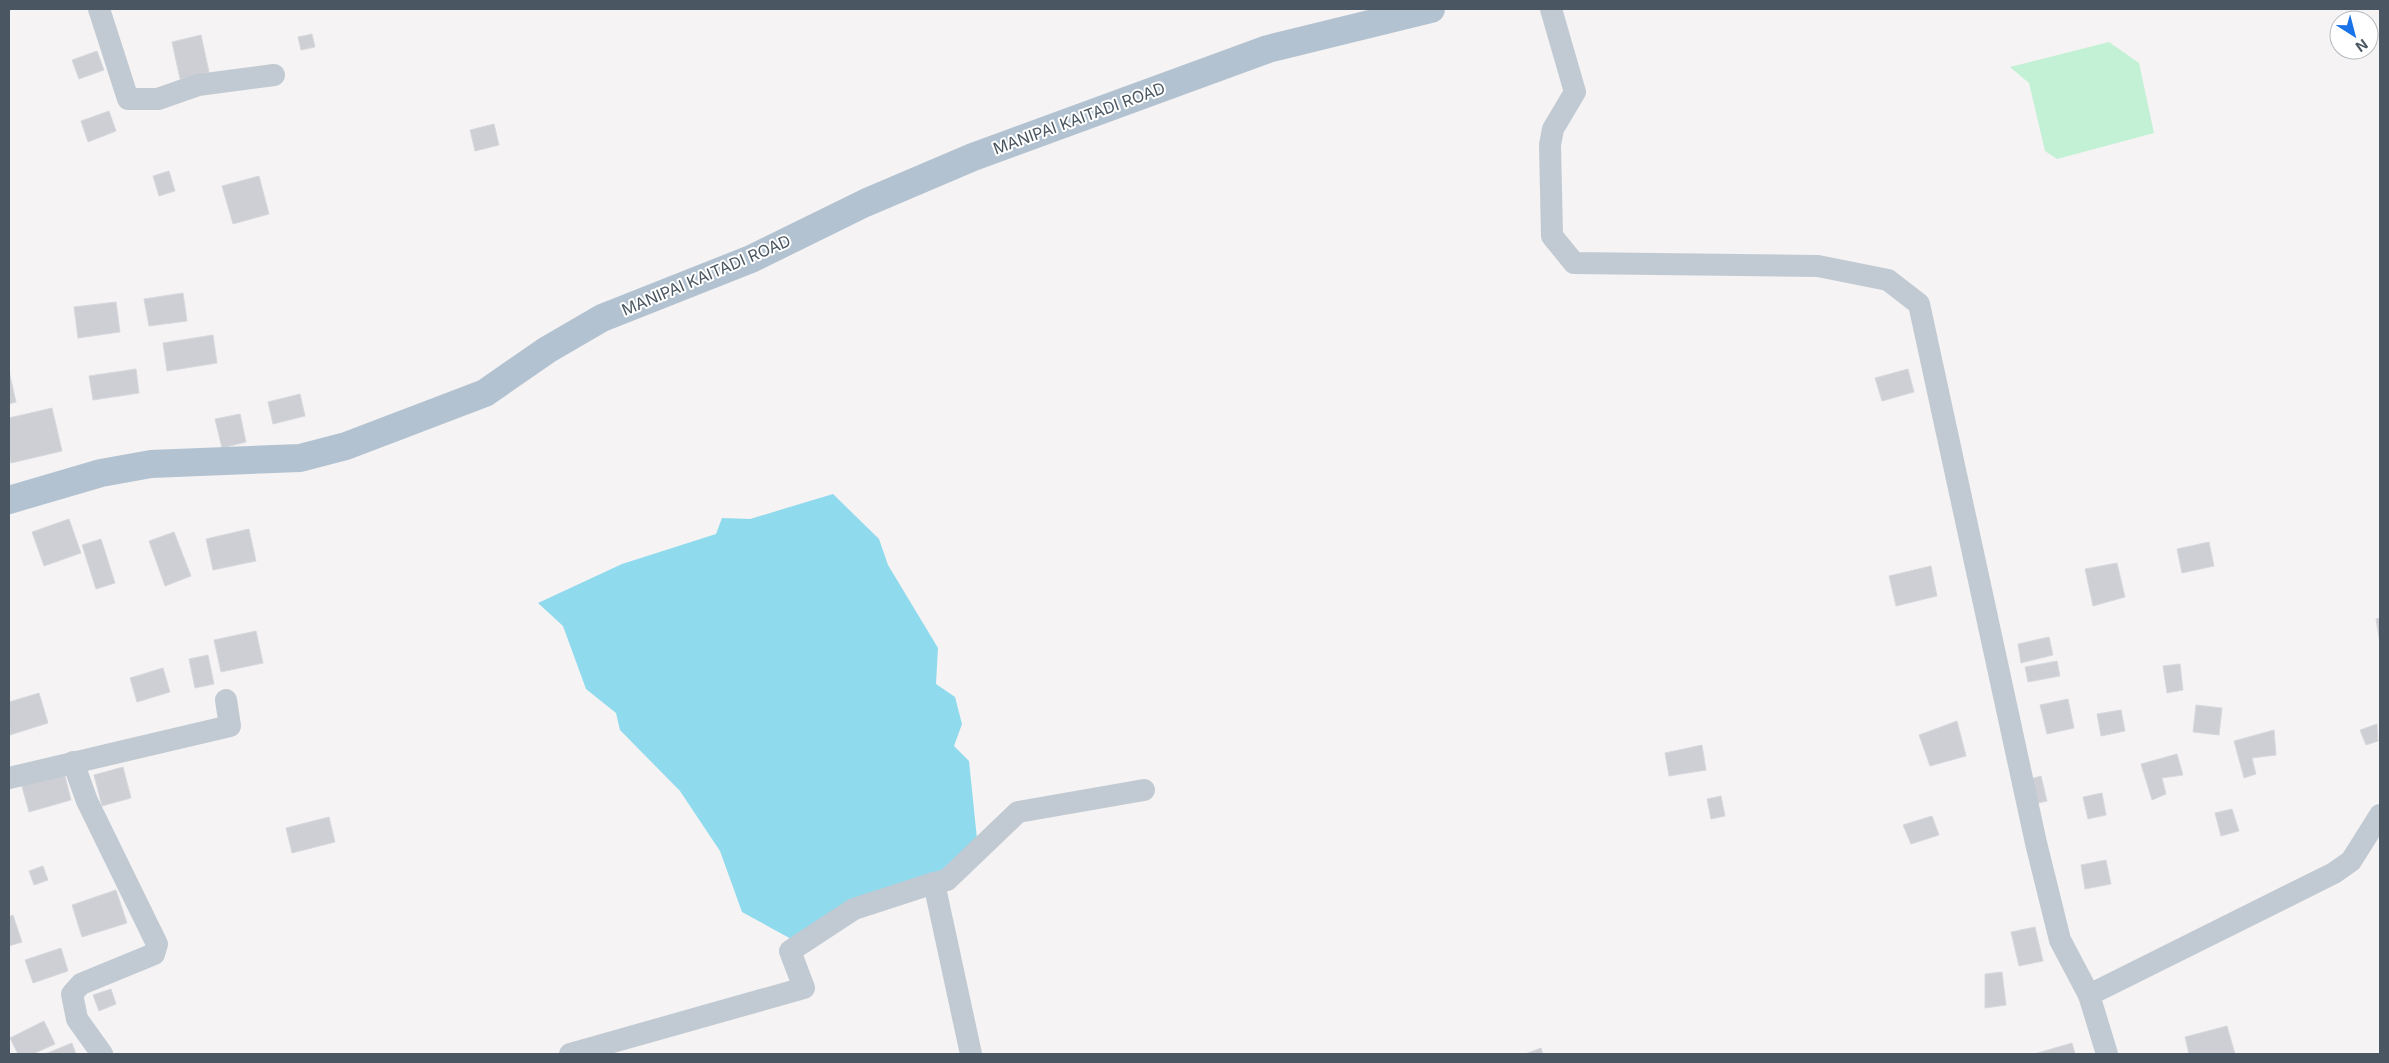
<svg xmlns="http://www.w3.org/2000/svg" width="2389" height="1063" viewBox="0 0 2389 1063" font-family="Inter,sans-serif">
<rect width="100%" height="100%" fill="#f5f3f3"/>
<polygon fill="#c3f1d5" points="2109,42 2139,63 2154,133 2057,159 2045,151 2029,83 2010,67"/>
<polygon fill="#90daee" points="833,494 879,539 888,565 938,648 936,684 955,697 962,724 954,746 969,761 977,839 946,874 793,940 742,912 720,851 680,791 620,730 616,713 586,689 563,626 538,603 622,564 716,534 722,518 750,519"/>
<g fill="#cdcfd5" stroke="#d7d9de">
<polygon points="312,34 315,47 301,50 298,37"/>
<polygon points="201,35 209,72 180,79 172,42"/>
<polygon points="97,51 104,70 79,79 72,60"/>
<polygon points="109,111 116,131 88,142 81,121"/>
<polygon points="494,124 499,145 475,151 470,130"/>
<polygon points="169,171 175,191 159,196 153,176"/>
<polygon points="259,176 269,214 233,224 222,186"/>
<polygon points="183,293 187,321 149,326 144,299"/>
<polygon points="116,302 120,332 78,338 74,307"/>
<polygon points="213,335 217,363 167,371 163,343"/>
<polygon points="136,369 139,393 93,400 89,376"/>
<polygon points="1908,369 1914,392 1882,401 1875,378"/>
<polygon points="9,371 16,402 9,404"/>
<polygon points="300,394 305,416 273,424 268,402"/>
<polygon points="52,408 62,451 11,463 9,452 9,418"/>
<polygon points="240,414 246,442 222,448 215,419"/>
<polygon points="69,519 81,553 44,566 32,532"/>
<polygon points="249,529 256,561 213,570 206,539"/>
<polygon points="174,532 191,576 165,586 149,541"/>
<polygon points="101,539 115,583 96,589 82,545"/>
<polygon points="2209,542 2214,566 2182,573 2177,549"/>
<polygon points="2117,563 2125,597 2093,606 2085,569"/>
<polygon points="1931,566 1937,596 1896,606 1889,576"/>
<polygon points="2380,618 2380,643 2376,619"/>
<polygon points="256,631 263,663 221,672 214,640"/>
<polygon points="2049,637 2053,655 2021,663 2018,644"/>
<polygon points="208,655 214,684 195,688 189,659"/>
<polygon points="2057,661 2060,676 2028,682 2025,667"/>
<polygon points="2180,664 2183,690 2167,693 2163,666"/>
<polygon points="163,668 170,692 137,702 130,678"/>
<polygon points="39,693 48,723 10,735 9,702"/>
<polygon points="2068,699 2074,728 2047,734 2040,705"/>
<polygon points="2196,705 2222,708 2219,735 2193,732"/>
<polygon points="2121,710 2125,731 2101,736 2097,714"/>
<polygon points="1957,721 1966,756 1930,766 1919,735"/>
<polygon points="2377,724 2378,741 2366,745 2360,730"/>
<polygon points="2274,730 2276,755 2252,758 2256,774 2244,778 2234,741"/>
<polygon points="1702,745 1706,770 1669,776 1665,753"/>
<polygon points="2177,754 2183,775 2162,778 2166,794 2152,800 2141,764"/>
<polygon points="123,767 131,798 102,806 94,775"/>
<polygon points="64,772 71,800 29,812 21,783"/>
<polygon points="2041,776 2047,801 2030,805 2024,781"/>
<polygon points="2102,793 2106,815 2088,819 2083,797"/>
<polygon points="1721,796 1725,816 1711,819 1707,799"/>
<polygon points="2232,809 2239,831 2221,836 2215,813"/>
<polygon points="1932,816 1939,835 1911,844 1903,825"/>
<polygon points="329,817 335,842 292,853 286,828"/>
<polygon points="2106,860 2111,884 2085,889 2081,865"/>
<polygon points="43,866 48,880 34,885 29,871"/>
<polygon points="116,890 127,923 82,937 72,905"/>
<polygon points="13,915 22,942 9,946 9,917"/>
<polygon points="2035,927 2043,961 2019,966 2011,932"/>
<polygon points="61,948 68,971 33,983 25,960"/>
<polygon points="2002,972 2006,1005 1985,1008 1985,974"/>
<polygon points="111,989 116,1004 99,1011 93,995"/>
<polygon points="44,1021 55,1044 33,1054 18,1054 10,1038"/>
<polygon points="2227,1026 2235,1054 2189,1054 2185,1037"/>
<polygon points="72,1043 76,1054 45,1054"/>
<polygon points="2072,1043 2075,1054 2034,1054"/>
<polygon points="1541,1048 1543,1054 1525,1054"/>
</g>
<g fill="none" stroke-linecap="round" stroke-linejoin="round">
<g stroke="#c1cad2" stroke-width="22">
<polyline points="99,9 128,99 158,99 198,85 274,75"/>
<polyline points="1551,9 1575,92 1553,129 1550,145 1552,236 1574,263 1818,266 1888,280 1919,304 2036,843 2060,940 2089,995 2107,1054"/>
<polyline points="73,762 87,801 157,944 154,954 81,984 72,994 77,1019 102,1054"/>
<polyline points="9,778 230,726 226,700"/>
<polyline points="2089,995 2334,873 2351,861 2380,815"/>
<polyline points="570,1054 804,988 790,951 854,909 934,883"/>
<polyline points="971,1054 934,883 947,880 1018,812 1144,790"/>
</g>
<polyline stroke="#b3c2d1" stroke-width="28" points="9,500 101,473 151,464 300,458 346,446 485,393 547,350 602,318 751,259 865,203 973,157 1268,49 1431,9"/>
</g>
<g text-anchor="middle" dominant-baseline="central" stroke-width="4" stroke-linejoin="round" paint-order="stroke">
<g font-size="16" fill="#4a5661" stroke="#fff">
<text transform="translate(1079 118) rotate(-20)">MANIPAI KAITADI ROAD</text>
<text transform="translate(706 275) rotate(-23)">MANIPAI KAITADI ROAD</text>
</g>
</g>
<rect width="2389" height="1063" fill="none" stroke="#4a5661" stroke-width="20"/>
<g transform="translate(2354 35) rotate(144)"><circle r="24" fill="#ffffff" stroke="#b7bbc0"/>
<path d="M0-4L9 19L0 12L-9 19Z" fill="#1a73e8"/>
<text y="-8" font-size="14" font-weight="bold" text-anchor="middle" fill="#4a5661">N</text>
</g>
</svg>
